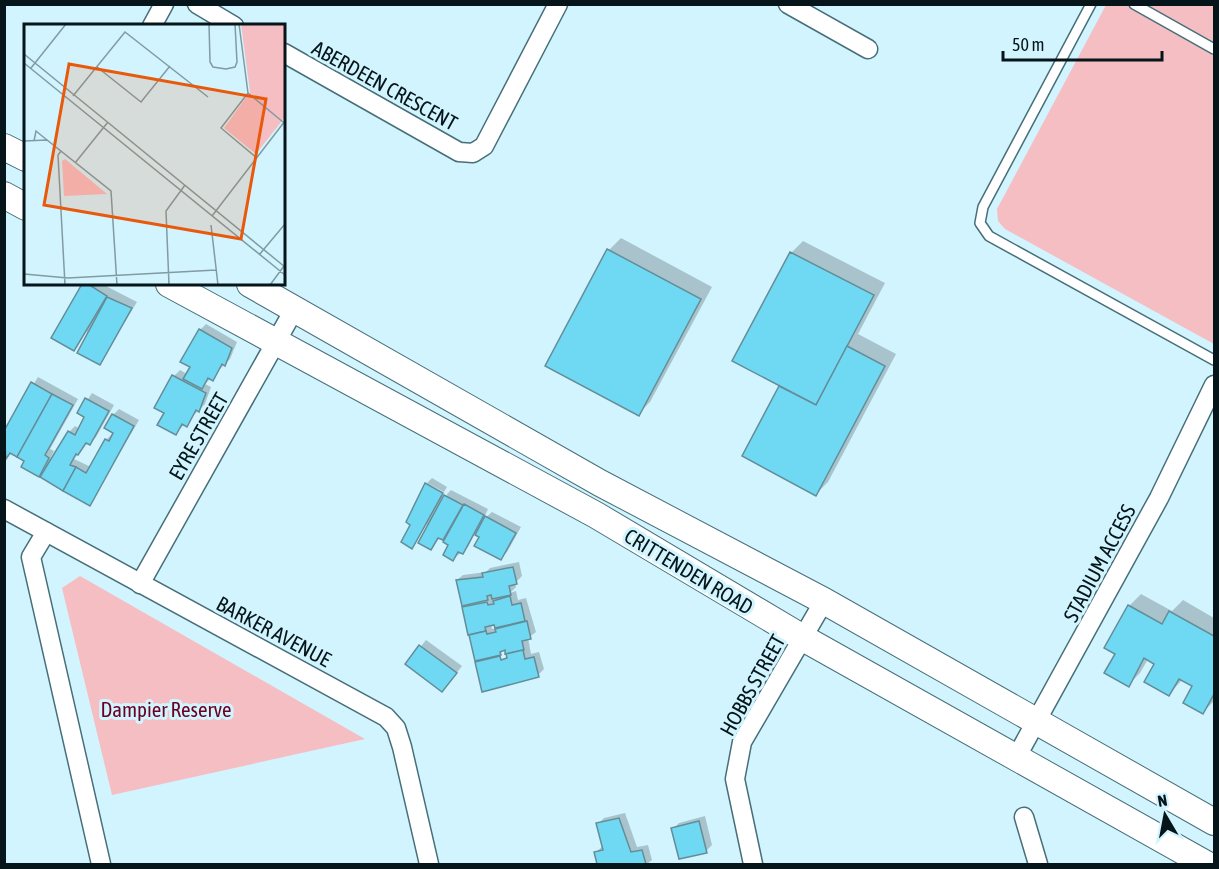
<svg xmlns="http://www.w3.org/2000/svg" width="1219" height="869" viewBox="0 0 1219 869" font-family="'Asap Condensed',sans-serif">
<rect width="100%" height="100%" fill="#d2f4fe"/>
<g fill="#f5bec3">
<polygon points="1106,5 1214,5 1214,344 1005,229 998,221 997,209"/>
<polygon points="80,576 365,739 112,795 62,588"/>
</g>
<g fill="#0003" fill-rule="evenodd">
<polygon points="621,238 712,287 650,402 638,414 609,250"/>
<polygon points="803,241 885,283 858,334 896,354 828,482 816,494 744,456 782,385 791,253"/>
<polygon points="84,284 102,284 137,302 99,364 87,331 74,349 53,338"/>
<polygon points="206,324 237,342 230,359 205,384 211,387 205,404 176,433 166,413 174,376 180,370 187,374 192,367 200,330"/>
<polygon points="38,377 78,399 50,449 54,451 50,459 52,460 69,432 75,426 80,429 86,417 79,413 92,393 114,405 96,437 90,443 87,441 74,459 91,467 106,440 114,432 113,415 119,409 139,420 90,504 47,466 39,475 26,460 11,452 4,456 4,427 8,427"/>
<polygon points="432,478 447,487 444,492 427,483"/>
<polygon points="426,486 443,495 441,500 445,496 448,498 447,494 451,490 488,509 483,520 492,512 521,527 507,552 501,558 475,533 468,547 453,559 450,544 439,537 431,548 430,525 427,524 412,547 412,524"/>
<path d="M519,562L522,576L515,583L516,587L510,593L516,591L518,600L526,598L536,632L528,638L531,654L539,652L544,669L538,675L483,690L464,608L469,603L457,580L463,575L486,572L490,568ZM496,623L497,628L492,629L491,624ZM506,649L509,659L500,661L498,650Z"/>
<polygon points="1141,594 1172,611 1183,600 1214,618 1214,701 1203,712 1194,685 1183,679 1169,694 1156,663 1148,659 1140,673 1128,685 1117,653 1129,606"/>
<polygon points="426,640 462,666 448,684 407,664"/>
<polygon points="625,813 637,847 648,845 652,860 647,864 599,864 596,852 603,846 598,824 604,818"/>
<polygon points="705,816 712,845 706,851 673,829 679,823"/>
</g>
<g fill="#6fd9f4" stroke="#648d98" stroke-width="1.5">
<polygon points="607,249 701,299 639,416 545,366"/>
<polygon points="790,252 874,295 816,405 732,361"/>
<polygon points="82,284 88,284 107,296 74,351 51,338"/>
<polygon points="107,297 132,308 100,365 77,353"/>
<polygon points="199,329 232,348 225,366 222,364 213,381 208,378 202,389 183,379 190,367 180,362"/>
<polygon points="847,346 885,366 816,496 742,456 779,386 816,405"/>
<polygon points="172,375 206,393 199,412 196,410 187,427 182,424 176,435 157,425 164,413 154,408"/>
<polygon points="31,382 52,394 17,457 10,453 6,459 4,431"/>
<polygon points="52,394 73,405 45,455 49,458 39,477 21,467 24,461 17,457"/>
<polygon points="85,398 109,411 90,445 86,443 78,455 76,454 70,465 76,467 63,491 40,477 68,431 75,435 84,417 77,413"/>
<polygon points="112,414 134,426 90,506 63,491 76,467 86,473 105,439 109,441 113,433 104,428"/>
<polygon points="425,483 443,493 412,549 401,542 410,525 406,522"/>
<polygon points="444,495 463,505 443,540 438,538 431,550 418,543"/>
<polygon points="464,504 484,515 463,554 458,552 453,561 443,555 448,545 443,542"/>
<polygon points="485,516 516,533 501,560 474,546 479,537 475,535"/>
<polygon points="513,567 517,584 509,586 511,595 492,599 491,595 487,596 488,600 462,606 456,580 483,577 482,573"/>
<polygon points="510,596 512,605 521,603 525,621 495,628 494,625 485,627 486,631 468,635 462,607 487,602 488,605 494,604 493,601"/>
<polygon points="1128,605 1162,624 1169,611 1214,636 1214,694 1203,714 1183,703 1192,686 1179,679 1169,696 1144,682 1154,664 1144,658 1129,687 1104,673 1115,654 1104,648"/>
<polygon points="527,621 531,639 522,641 524,650 505,654 505,650 500,652 501,655 475,661 469,635 486,631 487,634 496,632 495,629"/>
<polygon points="419,645 457,673 442,692 405,664"/>
<polygon points="523,650 525,659 534,657 539,677 482,692 475,662 500,656 501,660 507,658 506,654"/>
<polygon points="619,818 631,852 642,850 646,864 597,864 594,852 603,850 596,823"/>
<polygon points="699,821 707,853 679,859 671,828"/>
</g>
<g fill="none" stroke-linecap="round" stroke-linejoin="round">
<g stroke="#476f79" stroke-width="12">
<g id="service">
<polyline points="1091,4 983,207 980,223 989,236 1214,360"/>
<polyline points="1134,4 1214,49"/>
</g>
</g>
<g stroke="#476f79" stroke-width="21">
<g id="minor">
<polyline points="197,4 234,26"/>
<polyline points="788,4 868,49"/>
<polyline points="152,26 164,4"/>
<polyline points="284,53 459,152 473,153 484,146 558,4"/>
<polyline points="4,509 386,717 396,728 402,747 429,864"/>
<polyline points="46,532 31,557 101,864"/>
<polyline points="140,584 295,308"/>
<polyline points="1016,758 1159,498 1214,385"/>
<polyline points="1024,817 1038,864"/>
<polyline points="753,864 735,779 742,742 824,601"/>
</g>
</g>
<g stroke="#476f79" stroke-width="28">
<g id="secondary">
<polyline points="4,147 26,158"/>
<polyline points="4,195 26,207"/>
<polyline points="169,284 596,515 803,638 1206,864"/>
<polyline points="250,284 600,483 824,601 1214,822"/>
</g>
</g>
<use href="#service" stroke="#fff" stroke-width="9"/>
<use href="#minor" stroke="#fff" stroke-width="18"/>
<use href="#secondary" stroke="#fff" stroke-width="26"/>
</g>
<g text-anchor="middle" dominant-baseline="central" stroke-width="6" stroke-linejoin="round" paint-order="stroke">
<g font-size="21" fill="#051519" stroke="#d2f4fe">
<text transform="translate(385 85) rotate(29)">ABERDEEN CRESCENT</text>
<text transform="translate(198 436) rotate(-60)">EYRE STREET</text>
<text transform="translate(1099 563) rotate(-62)">STADIUM ACCESS</text>
<text transform="translate(689 571) rotate(31)">CRITTENDEN ROAD</text>
<text transform="translate(274 631) rotate(28)">BARKER AVENUE</text>
<text transform="translate(752 685) rotate(-61)">HOBBS STREET</text>
</g>
<g font-size="21" fill="#6a0022" stroke="#d2f4fe">
<text x="166" y="709">Dampier Reserve</text>
</g>
</g>
<g transform="translate(24 24)">
<rect width="261" height="261" fill="#d2f4fe"/>
<path d="M217,0H261V93L232,130L200,104L226,68ZM41,135L83,170L40,172L38,137Z" fill="#f5bec3"/>
<path fill="none" stroke="#809ba2" stroke-width="1.5" d="M185,0L186,38L189,43L202,45L211,43L213,38L211,0M215,0L224,69L197,104L233,134M0,30L261,243M0,39L261,251M73,43L117,78L146,42M7,44L42,0M224,69L259,98M49,72L101,8L184,73M0,117L23,116L87,167L93,261M10,117L12,107L23,116M37,127L34,131L41,261M51,139L84,98M188,192L261,97M187,201L194,261M235,231L261,200M0,250L44,254L192,246M145,261L142,187L161,161M246,261L260,242"/>
<path fill="#e8590c" fill-opacity="0.15" stroke="#e8590c" stroke-width="3" d="M45,40L242,75L217,215L20,181Z"/>
<rect width="261" height="261" fill="none" stroke="#051519" stroke-width="3"/>
</g>
<rect width="1219" height="869" fill="none" stroke="#051519" stroke-width="12"/>
<g transform="translate(1165 815) rotate(350)" stroke="#d2f4fe" stroke-width="4.5" paint-order="stroke">
<path d="M0-4.5L10 22L0 15L-10 22Z" fill="#051519"/>
<text y="-9" font-size="16" font-weight="bold" text-anchor="middle" fill="#051519">N</text>
</g>
<path d="M1003 51v9h159v-9" fill="none" stroke="#051519" stroke-width="3"/>
<text x="1012" y="51" font-size="18" fill="#051519" stroke="#d2f4fe" stroke-width="4.5" paint-order="stroke">50 m</text>
</svg>
